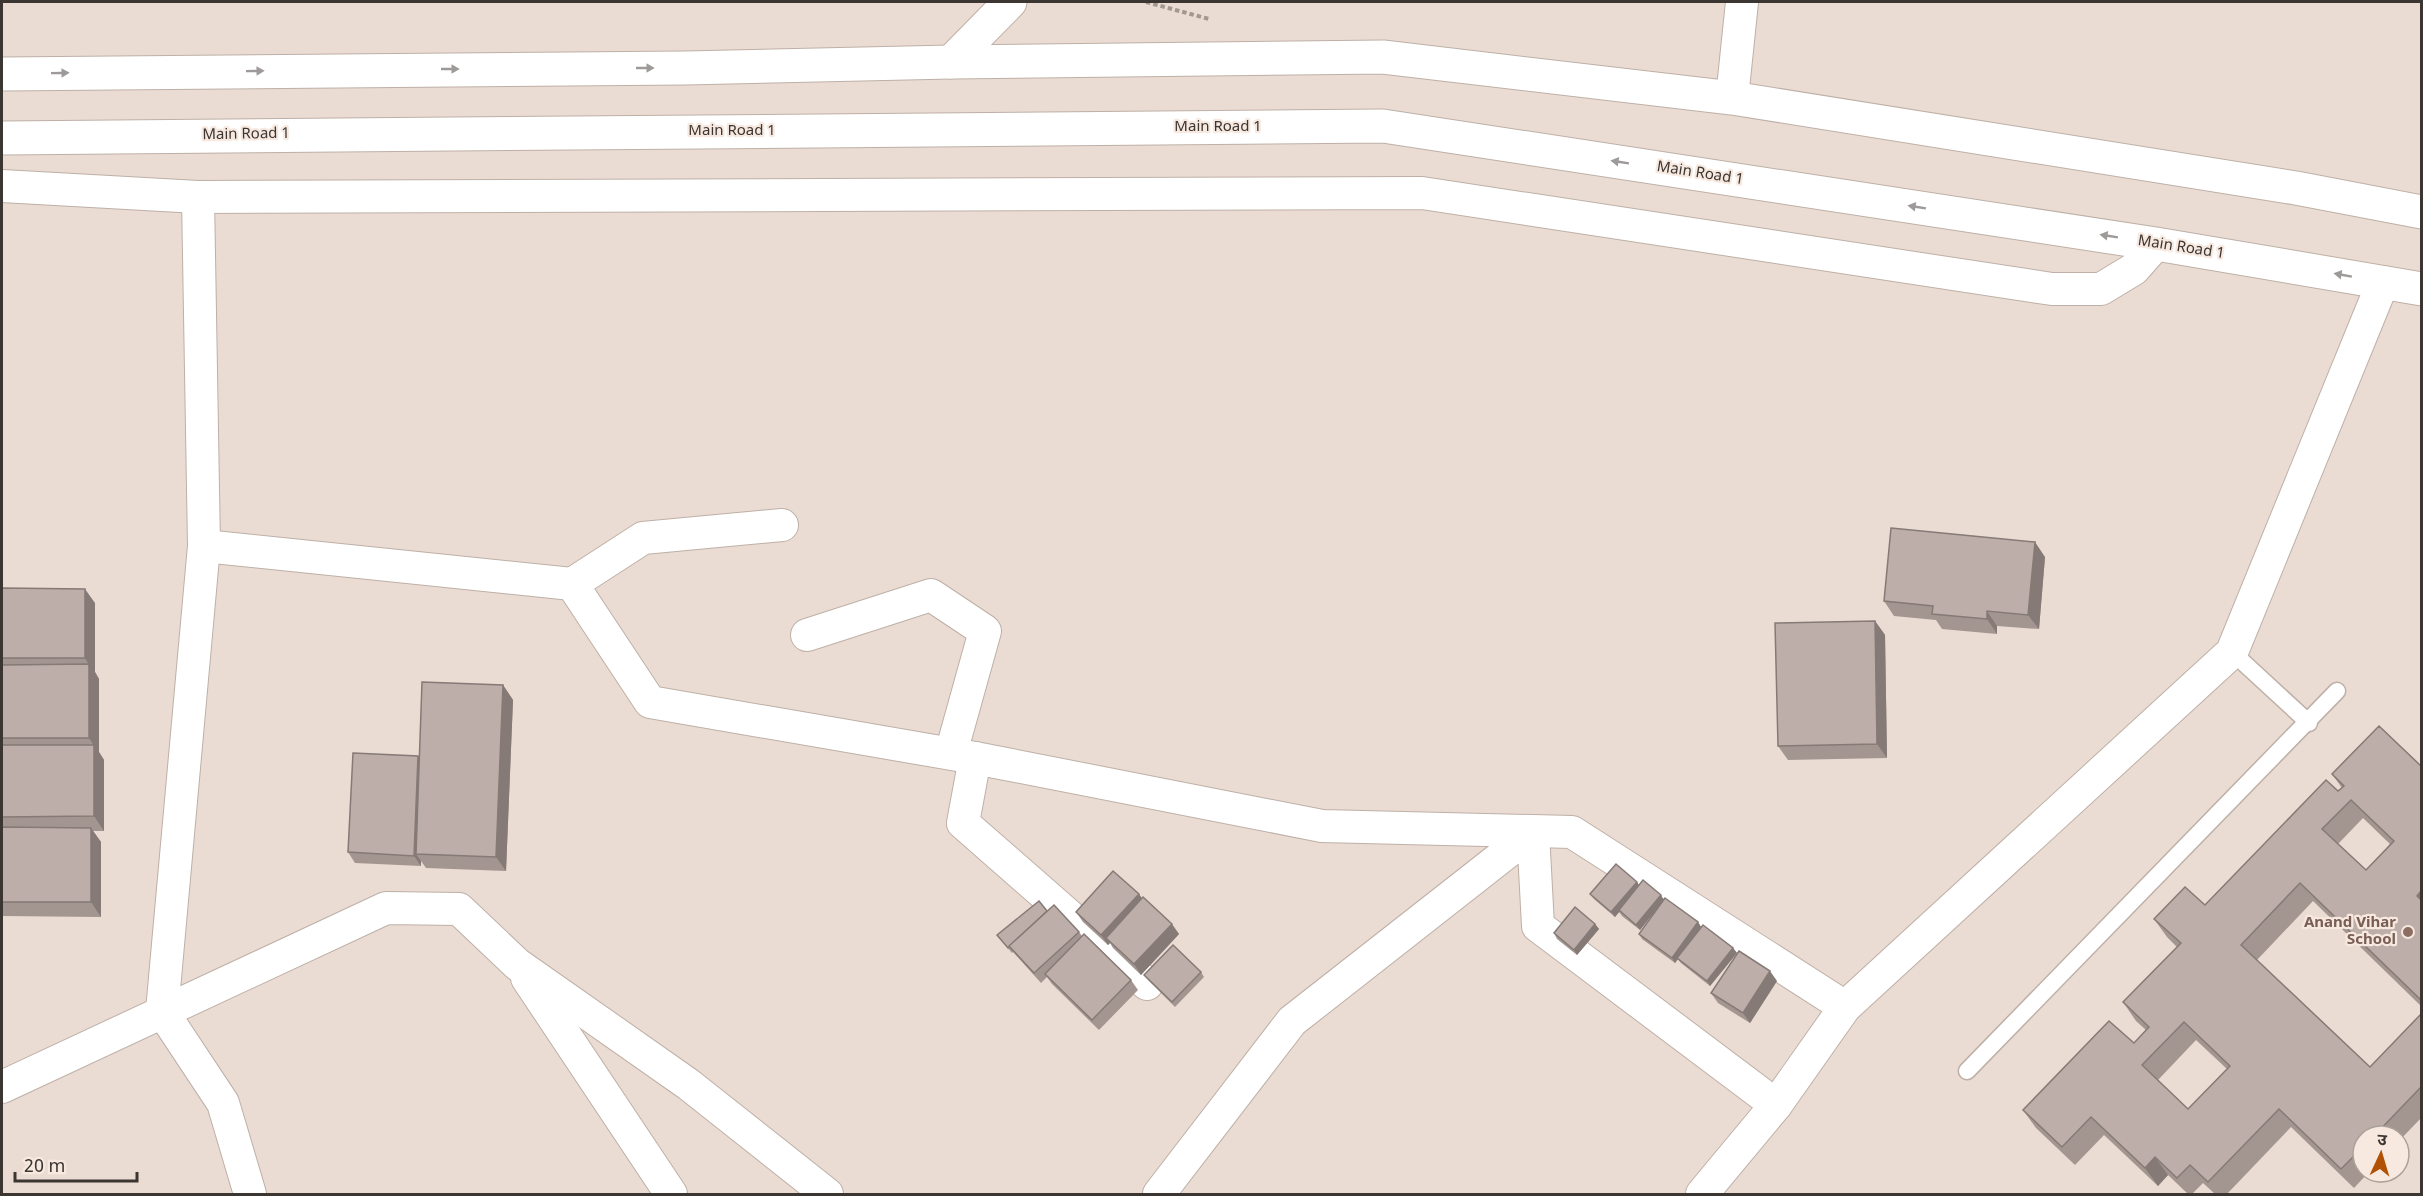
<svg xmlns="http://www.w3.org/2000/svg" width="2423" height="1196" viewBox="0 0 2423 1196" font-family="Georgia,'Noto Sans Devanagari',serif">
<rect width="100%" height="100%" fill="#eadcd2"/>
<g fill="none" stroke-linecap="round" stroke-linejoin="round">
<g stroke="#beb0a7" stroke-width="19">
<g id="service">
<polyline points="2232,652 2309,723"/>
<polyline points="1967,1071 2337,691"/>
</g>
</g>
<g stroke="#beb0a7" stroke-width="34">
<g id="minor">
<polyline points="1732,98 1742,2"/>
<polyline points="2,186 198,197 1422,193 2052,289 2101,289 2134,269 2156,244"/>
<polyline points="198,197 204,546 162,1011 223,1103 250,1194"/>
<polyline points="204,546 572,584 650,702 975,758 1322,826 1572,832 1845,1007"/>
<polyline points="572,584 643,538 782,525"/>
<polyline points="807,635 931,595 985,631 951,753"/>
<polyline points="975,758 963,823 1147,984"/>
<polyline points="527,978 671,1194"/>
<polyline points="2,1087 386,908 459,909 517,964 688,1084 827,1194"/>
<polyline points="1159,1194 1292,1021 1533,832 1538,926 1776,1105"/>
<polyline points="1702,1194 1776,1105 1845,1007 2232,652 2383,282"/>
</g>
</g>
<g stroke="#beb0a7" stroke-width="35">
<polyline id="tertiary" points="951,62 1010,2"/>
</g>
<g stroke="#beb0a7" stroke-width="35">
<g id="primary">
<polyline points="2,74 685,68 951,62 1383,57 1732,98 2296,188 2422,212"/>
<polyline points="2,138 1383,126 2156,244 2422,289"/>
</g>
</g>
<polyline stroke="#a29891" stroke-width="4" stroke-dasharray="4.5 3" stroke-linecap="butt" points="1146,2 1209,19"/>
<use href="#service" stroke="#fff" stroke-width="16"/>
<use href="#minor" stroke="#fff" stroke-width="32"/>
<use href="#tertiary" stroke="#fff" stroke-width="33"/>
<use href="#primary" stroke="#fff" stroke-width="33"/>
</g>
<g fill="#a39691" fill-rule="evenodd">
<polygon points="2045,557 2039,629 1997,626 1997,634 1942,629 1936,620 1894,616 1884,601"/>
<polygon points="2,588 95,603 95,672 99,679 99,752 104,760 104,831 93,831 101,842 101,917 2,916"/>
<polygon points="1875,621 1885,635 1887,758 1788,760 1778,746"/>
<polygon points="503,685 513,700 506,871 426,868 421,861 421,866 355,863 348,852 418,756 419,758"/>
<path d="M2421,766V1006L2313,901L2257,960L2370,1067L2421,1014V1118L2399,1141V1136H2363V1172H2369L2354,1188L2291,1127L2227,1194H2215L2203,1183L2192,1194H2188L2168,1175L2158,1186L2104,1135L2075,1165L2036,1128L2023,1110L2134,1043L2146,1030L2136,1021L2123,1002L2177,947L2167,937L2154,919L2205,905L2342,788L2332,774ZM2363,818L2390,844L2366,870L2338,844ZM2196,1040L2227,1069L2188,1109L2158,1080Z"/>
<polygon points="1637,882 1639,885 1664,899 1698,922 1701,927 1733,948 1737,953 1710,986 1681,963 1678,959 1675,963 1642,939 1639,934 1655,911 1640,930 1622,916 1619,912 1615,917 1594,899 1590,894"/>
<polygon points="1142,899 1179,934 1141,975 1113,948 1110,943 1108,945 1083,922 1076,912"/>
<polygon points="1047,911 1079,932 1082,936 1131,980 1138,990 1099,1030 1052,984 1047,977 1041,983 1013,952 1012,953 997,935"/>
<polygon points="1595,924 1599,929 1577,955 1557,939 1554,933"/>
<polygon points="1201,972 1204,977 1175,1007 1148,980 1144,975"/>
<polygon points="1777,981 1750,1023 1718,1003 1711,993"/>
</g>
<g fill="#857a76">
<polygon points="2035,542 2045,557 2039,629 2028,615"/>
<polygon points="85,589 95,603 95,672 99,679 99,752 104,760 104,831 94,816 94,746 89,738 89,665 85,658"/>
<polygon points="1987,611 1997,626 1997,634 1987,619"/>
<polygon points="1875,621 1885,635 1887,758 1877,744"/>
<polygon points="503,685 513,700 506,871 496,857"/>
<polygon points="418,756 425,766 416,854 421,861 421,866 414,856"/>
<polygon points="91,828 101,842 101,917 91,902"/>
<polygon points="1637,882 1640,887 1615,917 1611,912"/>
<polygon points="2421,891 2421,902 2417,896"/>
<polygon points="1139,894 1146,904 1106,938 1110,943 1108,945 1101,935"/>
<polygon points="1661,895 1664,900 1640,930 1636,925"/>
<polygon points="1698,922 1701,927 1675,963 1672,958"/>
<polygon points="1172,924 1179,934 1141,975 1134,964"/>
<polygon points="1595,924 1599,929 1577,955 1574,950"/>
<polygon points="1733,948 1737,953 1710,986 1707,981"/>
<polygon points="1770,971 1777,981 1750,1023 1743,1013"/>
<polygon points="2155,1157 2168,1175 2158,1186 2145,1168"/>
</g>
<g fill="#beaea9" stroke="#857a76" stroke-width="1.5" fill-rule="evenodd">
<polygon points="1891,528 2035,542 2028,615 1987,611 1987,619 1932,614 1933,606 1884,601"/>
<polygon points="2,588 85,589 85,658 2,658"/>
<polygon points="1875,621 1877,744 1778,746 1775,623"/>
<polygon points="89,664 89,738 2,738 2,665"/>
<polygon points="422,682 503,685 496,857 416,854"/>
<path d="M2379,726L2421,766V891L2417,896L2421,900V1000L2300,883L2241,945L2370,1067L2421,1014V1087L2374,1136H2363V1147L2341,1169L2279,1109L2208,1182L2190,1165L2177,1178L2155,1157L2145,1168L2091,1117L2062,1147L2023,1110L2109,1021L2134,1043L2149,1027L2123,1002L2181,943L2154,919L2185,887L2205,905L2326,780L2338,791L2344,786L2332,774ZM2351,800L2394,841L2366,870L2322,829ZM2184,1022L2230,1066L2188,1109L2142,1065Z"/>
<polygon points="2,745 94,745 94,816 2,817"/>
<polygon points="353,753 418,756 414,856 348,852"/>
<polygon points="2,827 91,828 91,902 2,902"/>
<polygon points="1616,864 1637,882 1611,912 1590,894"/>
<polygon points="1113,871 1139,894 1101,935 1076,912"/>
<polygon points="1643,880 1661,895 1636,925 1619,910"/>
<polygon points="1143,897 1172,924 1134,964 1106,938"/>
<polygon points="1665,898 1698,922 1672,958 1639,934"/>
<polygon points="1039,901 1047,911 1008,948 997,935"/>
<polygon points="1054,905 1079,932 1034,973 1009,946"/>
<polygon points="1575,907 1595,924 1574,950 1554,933"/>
<polygon points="1703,925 1733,948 1707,981 1677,958"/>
<polygon points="1084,934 1131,980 1092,1020 1045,974"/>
<polygon points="1173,945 1201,972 1172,1002 1144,975"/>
<polygon points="1739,951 1770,971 1743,1013 1711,993"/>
</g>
<defs><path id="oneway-solid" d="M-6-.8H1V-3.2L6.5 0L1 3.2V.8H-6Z" transform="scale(1.5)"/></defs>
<g fill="#9e9a99">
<use href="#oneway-solid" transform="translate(645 68)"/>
<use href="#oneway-solid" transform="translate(450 69)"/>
<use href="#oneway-solid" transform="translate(255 71) rotate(-1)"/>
<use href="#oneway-solid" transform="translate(60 73) rotate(-1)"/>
<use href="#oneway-solid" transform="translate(1620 162) rotate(-171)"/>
<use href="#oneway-solid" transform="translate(1917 207) rotate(-171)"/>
<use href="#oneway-solid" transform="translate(2109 236) rotate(-171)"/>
<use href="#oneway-solid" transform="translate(2343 275) rotate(-170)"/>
</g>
<circle fill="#8d6e63" stroke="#f7e9df" stroke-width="2" cx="2408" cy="932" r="6"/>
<g text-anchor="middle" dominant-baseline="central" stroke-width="4.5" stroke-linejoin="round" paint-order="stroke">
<g font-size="15" fill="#3c3633" stroke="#f7e9df">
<text x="1218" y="127">Main Road 1</text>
<text x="732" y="131">Main Road 1</text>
<text transform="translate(246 135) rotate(-1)">Main Road 1</text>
<text transform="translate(1700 174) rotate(9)">Main Road 1</text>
<text transform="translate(2181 248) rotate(9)">Main Road 1</text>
</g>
<g font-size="15" font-weight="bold" fill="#785e54" stroke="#f7e9df" text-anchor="end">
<text x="2396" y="923">Anand Vihar<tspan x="2396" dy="17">School</tspan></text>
</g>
</g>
<rect width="2423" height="1196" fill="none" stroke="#3c3633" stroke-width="6"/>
<g transform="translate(2381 1154) rotate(4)"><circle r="28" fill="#f7e9df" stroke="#aca19a" stroke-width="1.5"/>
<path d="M0-4.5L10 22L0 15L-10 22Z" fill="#b05105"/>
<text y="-9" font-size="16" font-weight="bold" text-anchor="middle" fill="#3c3633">उ</text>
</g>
<path d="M15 1172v9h122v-9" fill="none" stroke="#3c3633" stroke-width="3"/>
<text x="24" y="1172" font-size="18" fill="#3c3633" stroke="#f7e9df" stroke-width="4.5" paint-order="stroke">20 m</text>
</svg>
